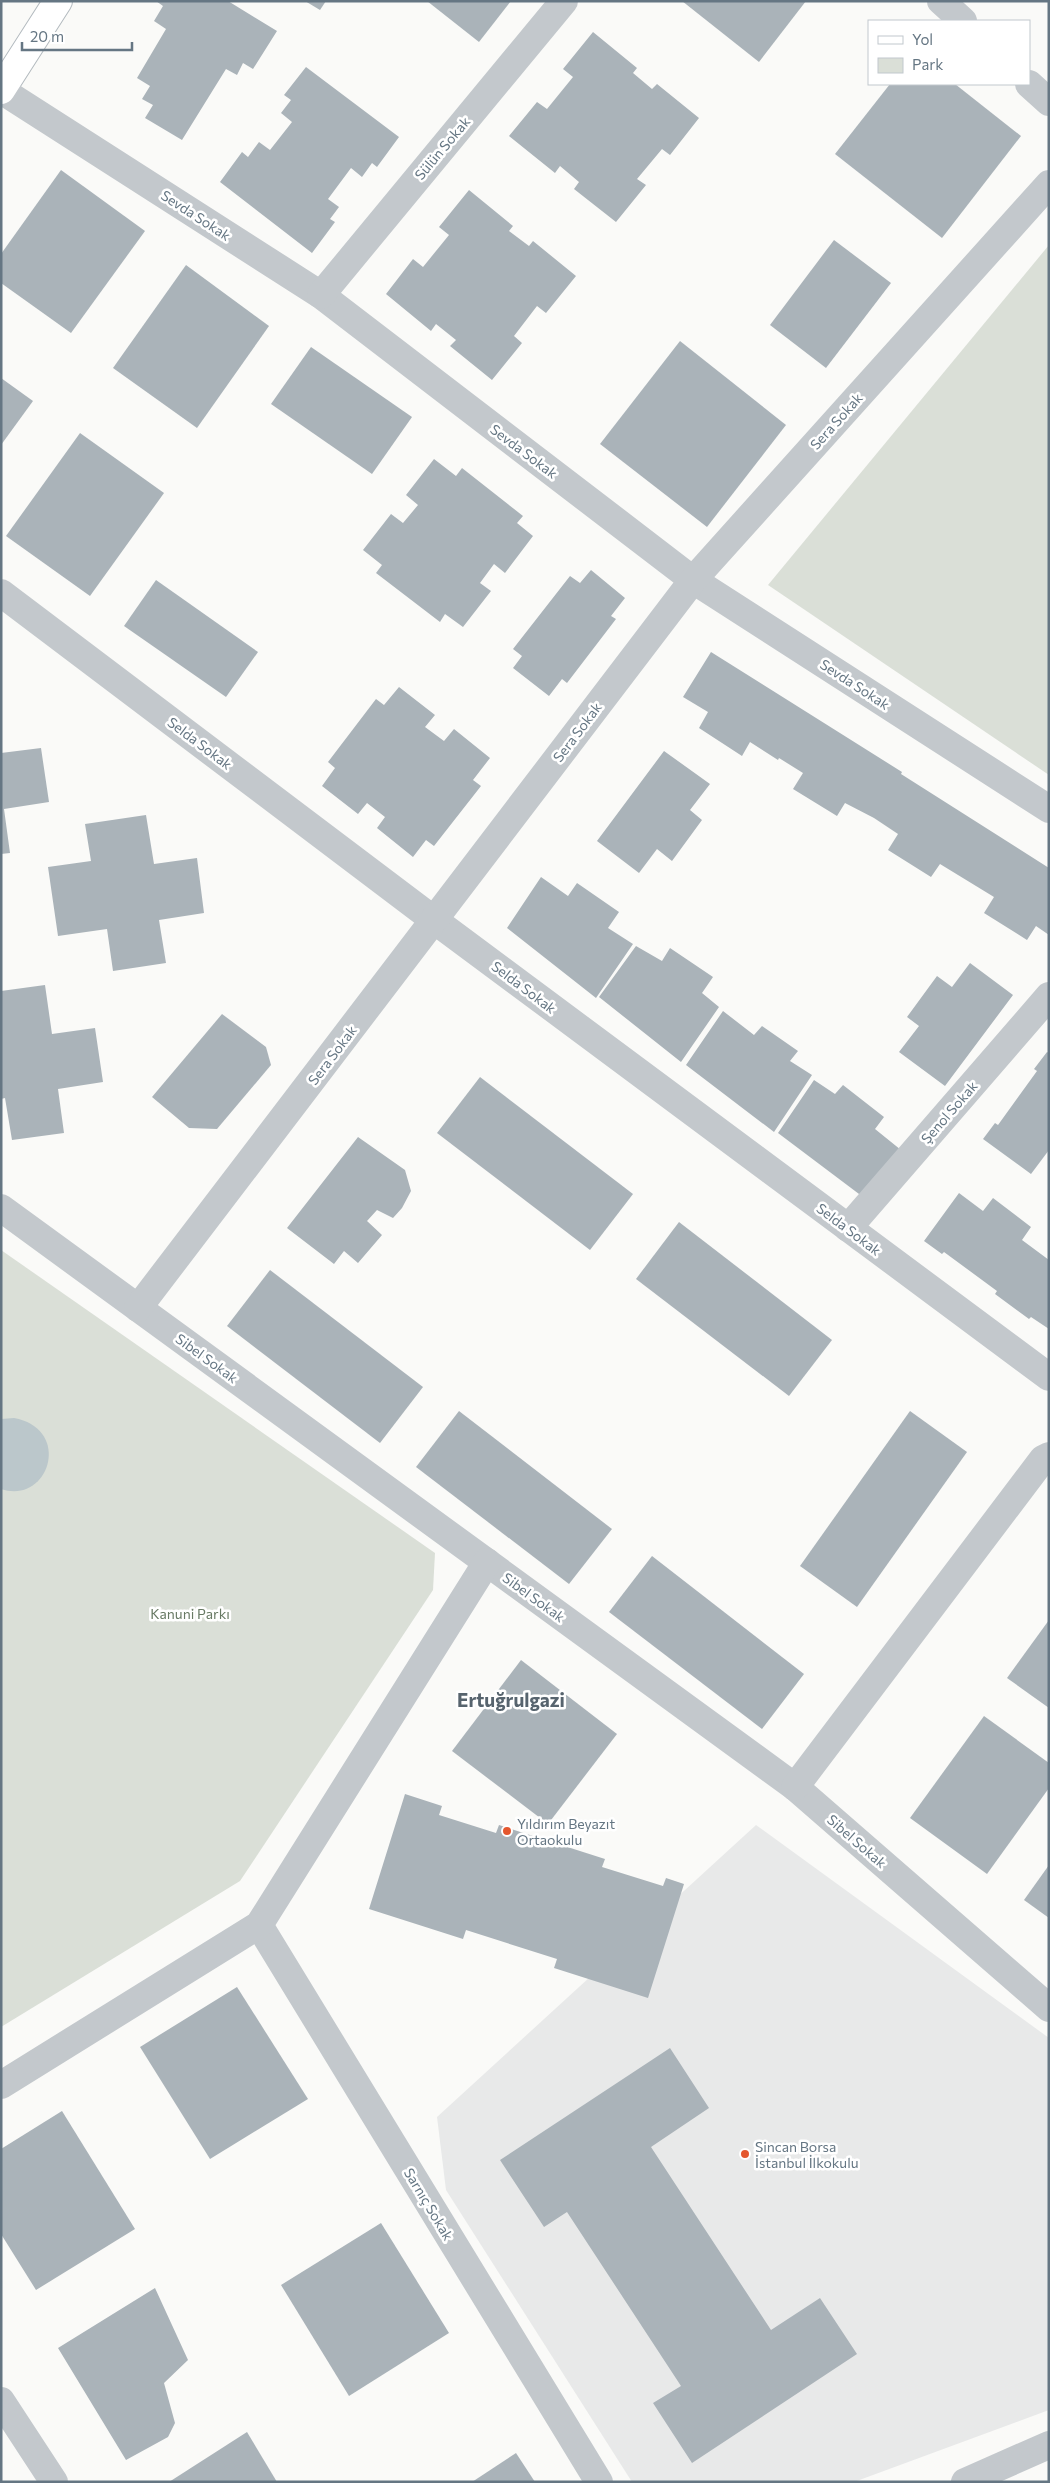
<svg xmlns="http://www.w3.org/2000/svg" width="1050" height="2483" viewBox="0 0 1050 2483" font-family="Commissioner,sans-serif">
<rect width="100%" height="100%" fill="#fafaf8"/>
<polygon fill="#e8e9e9" points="756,1825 1049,2038 1049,2410 854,2482 632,2482 446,2190 437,2117"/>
<g fill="#dadfd7">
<polygon points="1049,245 1049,775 768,585"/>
<polygon points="1,1250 435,1553 433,1590 240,1881 1,2027"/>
</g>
<path fill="#bbc7cb" d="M14,1418C73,1429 49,1505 1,1489V1419Z"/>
<g fill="#aab3b9">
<polygon points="156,1 228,1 277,31 253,69 243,63 237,75 226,69 182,140 145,118 153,105 142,99 150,86 137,78 166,29 154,21 163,6"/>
<polygon points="305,1 326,1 320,10"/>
<polygon points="427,1 511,1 479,42"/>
<polygon points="682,1 806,1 759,62"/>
<polygon points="593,32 637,68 633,73 652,89 657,84 699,118 670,155 662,149 637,179 646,185 616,222 574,189 579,182 560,166 555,173 509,136 537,102 547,109 573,77 563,69"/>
<polygon points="306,67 399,137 377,167 372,163 362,177 351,168 328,199 339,207 330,219 335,222 312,253 220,182 242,152 248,157 259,142 270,150 292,122 281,113 291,100 284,95"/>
<polygon points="890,84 955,84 1021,136 942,238 835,154"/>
<polygon points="61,170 145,231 71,333 1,283 1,254"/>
<polygon points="469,190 513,226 509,231 529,246 533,241 576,276 546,313 537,306 514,336 522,343 492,380 450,346 456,340 436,324 431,331 386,294 413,259 423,267 449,235 439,227"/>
<polygon points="834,240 891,283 826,368 770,325"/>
<polygon points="186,265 269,326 197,428 113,368"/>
<polygon points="680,341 786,425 707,527 600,444"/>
<polygon points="311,347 412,417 372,474 271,404"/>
<polygon points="1,378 33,401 1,445"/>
<polygon points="80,433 164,493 90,596 6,536"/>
<polygon points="434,459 456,476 462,468 523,516 517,523 533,536 505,573 494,564 480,583 491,591 463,627 445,614 440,622 376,573 382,565 363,550 391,514 403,523 418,505 406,495"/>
<polygon points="591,570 625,598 611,616 616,619 567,683 562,679 549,696 513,668 522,656 513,649 570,576 580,583"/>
<polygon points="156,580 258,652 226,697 124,626"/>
<polygon points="711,652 902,772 901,774 1049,868 1049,935 1036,926 1027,940 984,913 994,897 940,864 931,877 888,850 898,834 874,818 845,803 837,816 793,789 803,773 779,758 778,760 750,742 742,756 699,728 708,712 683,697"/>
<polygon points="399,687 435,715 425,727 444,741 454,729 490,758 473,780 481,786 434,846 426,840 413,857 377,828 385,817 367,803 358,814 322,786 335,768 328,762 376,699 384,705"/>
<polygon points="41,748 49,802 4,809 10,853 1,854 1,753"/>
<polygon points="664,751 710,784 690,810 702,820 672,861 657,849 639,873 597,841"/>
<polygon points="146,815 154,864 197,858 204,913 159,920 166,963 113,971 107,929 58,936 48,867 91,861 85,824"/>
<polygon points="541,877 568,896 577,883 619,912 608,928 633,944 596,998 507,928"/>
<polygon points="636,946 662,961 670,948 713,977 702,993 719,1007 681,1062 599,997"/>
<polygon points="970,963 1013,995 945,1086 899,1052 919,1026 907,1017 937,976 952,987"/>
<polygon points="45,985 52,1034 95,1028 103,1082 58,1089 64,1133 12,1140 5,1098 1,1099 1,991"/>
<polygon points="723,1011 754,1035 762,1026 798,1051 790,1061 812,1075 774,1132 686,1065"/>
<polygon points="222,1014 266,1047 271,1065 217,1129 189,1128 152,1097"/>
<polygon points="1047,1052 1049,1053 1049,1150 1031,1174 983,1139 995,1123 998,1125 1037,1071 1034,1069"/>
<polygon points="480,1077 633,1194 590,1250 437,1133"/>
<polygon points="814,1080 835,1094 843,1085 884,1117 875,1129 901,1150 863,1197 778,1133"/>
<polygon points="358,1137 405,1170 411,1191 402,1208 393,1218 377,1210 367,1221 382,1235 358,1263 344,1251 334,1264 287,1228"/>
<polygon points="959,1193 983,1211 993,1198 1031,1227 1022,1240 1049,1260 1049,1329 1031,1317 1029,1319 995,1294 997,1291 944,1252 942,1254 924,1241"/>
<polygon points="679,1222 832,1340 789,1396 636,1279"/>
<polygon points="270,1270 423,1387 380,1443 227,1326"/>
<polygon points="459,1411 612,1529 569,1584 416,1467"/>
<polygon points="910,1411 967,1452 857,1607 800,1566"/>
<polygon points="652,1556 804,1674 762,1729 609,1612"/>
<polygon points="1049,1620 1049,1708 1007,1678"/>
<polygon points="521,1660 617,1734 548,1824 452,1751"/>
<polygon points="984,1716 1049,1763 1049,1788 987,1874 910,1818"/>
<polygon points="405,1794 442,1806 439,1815 496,1833 499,1825 605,1859 602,1867 663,1886 666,1878 684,1884 648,1998 554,1968 557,1959 466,1930 463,1939 369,1909"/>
<polygon points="1049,1865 1049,1918 1024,1900"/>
<polygon points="237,1987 308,2099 210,2159 140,2047"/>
<polygon points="670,2048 709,2108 651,2147 771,2330 820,2298 857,2354 692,2463 653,2403 681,2386 567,2212 544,2227 500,2160"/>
<polygon points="62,2111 135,2229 36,2290 1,2234 1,2149"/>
<polygon points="381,2223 449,2333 349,2396 281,2285"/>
<polygon points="155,2288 188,2360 164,2383 175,2423 168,2437 126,2460 58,2348"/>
<polygon points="247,2432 277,2482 169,2482"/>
<polygon points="516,2453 535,2482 472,2482"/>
</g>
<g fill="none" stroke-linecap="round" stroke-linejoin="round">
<g stroke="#b3babf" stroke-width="30">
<polyline id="secondary" points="1,90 58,1"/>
</g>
<g stroke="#c3c8cc" stroke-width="28">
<polyline points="941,1 963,21"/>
<polyline points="1029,84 1049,102"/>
<polyline points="1,90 321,295 693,580 1049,809"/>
<polyline points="321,295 564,1"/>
<polyline points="1,593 434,920 1049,1377"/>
<polyline points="1,1208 795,1787 1049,2008"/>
<polyline points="848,1228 1049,996"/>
<polyline points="138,1308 693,580 1049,184"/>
<polyline points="795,1787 1043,1459 1049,1456"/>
<polyline points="259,1925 599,2482"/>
<polyline points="1,2085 259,1925 487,1562"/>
<polyline points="1,2401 54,2482"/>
<polyline points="965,2482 1049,2445"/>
</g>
<use href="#secondary" stroke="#fff" stroke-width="28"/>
</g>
<g fill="#e4572e" stroke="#fff" stroke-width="2">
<circle cx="507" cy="1831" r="5"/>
<circle cx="745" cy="2154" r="5"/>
</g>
<g text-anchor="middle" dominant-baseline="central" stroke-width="5" stroke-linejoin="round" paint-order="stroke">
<g font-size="14" fill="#657683" stroke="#fff">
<text transform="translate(442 148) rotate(-50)">Sülün Sokak</text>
<text transform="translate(196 215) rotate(33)">Sevda Sokak</text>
<text transform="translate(836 421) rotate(-48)">Sera Sokak</text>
<text transform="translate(524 451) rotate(37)">Sevda Sokak</text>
<text transform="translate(855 684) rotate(33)">Sevda Sokak</text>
<text transform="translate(577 732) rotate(-53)">Sera Sokak</text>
<text transform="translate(200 743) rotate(37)">Selda Sokak</text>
<text transform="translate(524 987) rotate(37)">Selda Sokak</text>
<text transform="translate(332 1055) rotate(-53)">Sera Sokak</text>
<text transform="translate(949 1112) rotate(-49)">Şenol Sokak</text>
<text transform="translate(849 1229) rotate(37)">Selda Sokak</text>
<text transform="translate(207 1358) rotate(36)">Sibel Sokak</text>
<text transform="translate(534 1597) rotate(36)">Sibel Sokak</text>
<text transform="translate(857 1841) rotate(41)">Sibel Sokak</text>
<text transform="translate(429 2204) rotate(59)">Sarnıç Sokak</text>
</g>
<g font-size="14" fill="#687a64" stroke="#fff">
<text x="190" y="1613">Kanuni Parkı</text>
</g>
<g font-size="14" fill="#657683" stroke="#fff" text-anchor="start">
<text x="517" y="1823">Yıldırım Beyazıt<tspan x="517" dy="16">Ortaokulu</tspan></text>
<text x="755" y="2146">Sincan Borsa<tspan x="755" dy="16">İstanbul İlkokulu</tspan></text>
</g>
<g font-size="19" font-weight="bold" fill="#57646e" stroke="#fff">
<text x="511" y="1699">Ertuğrulgazi</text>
</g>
</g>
<rect width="1050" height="2483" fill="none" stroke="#657683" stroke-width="5"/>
<rect x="868" y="20" width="162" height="65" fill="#ffffff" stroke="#c1c8cd"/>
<rect x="878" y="36" width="25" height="8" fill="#ffffff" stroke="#c1c8cd"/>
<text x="912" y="45" font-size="15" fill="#657683">Yol</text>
<rect x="878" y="58" width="25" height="15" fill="#dadfd7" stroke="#c1c8cd"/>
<text x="912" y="70" font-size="15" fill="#657683">Park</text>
<path d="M22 42v8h110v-8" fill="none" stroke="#657683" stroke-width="2.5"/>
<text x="30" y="42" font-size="15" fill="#657683" stroke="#ffffff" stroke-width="4" paint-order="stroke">20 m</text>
</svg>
